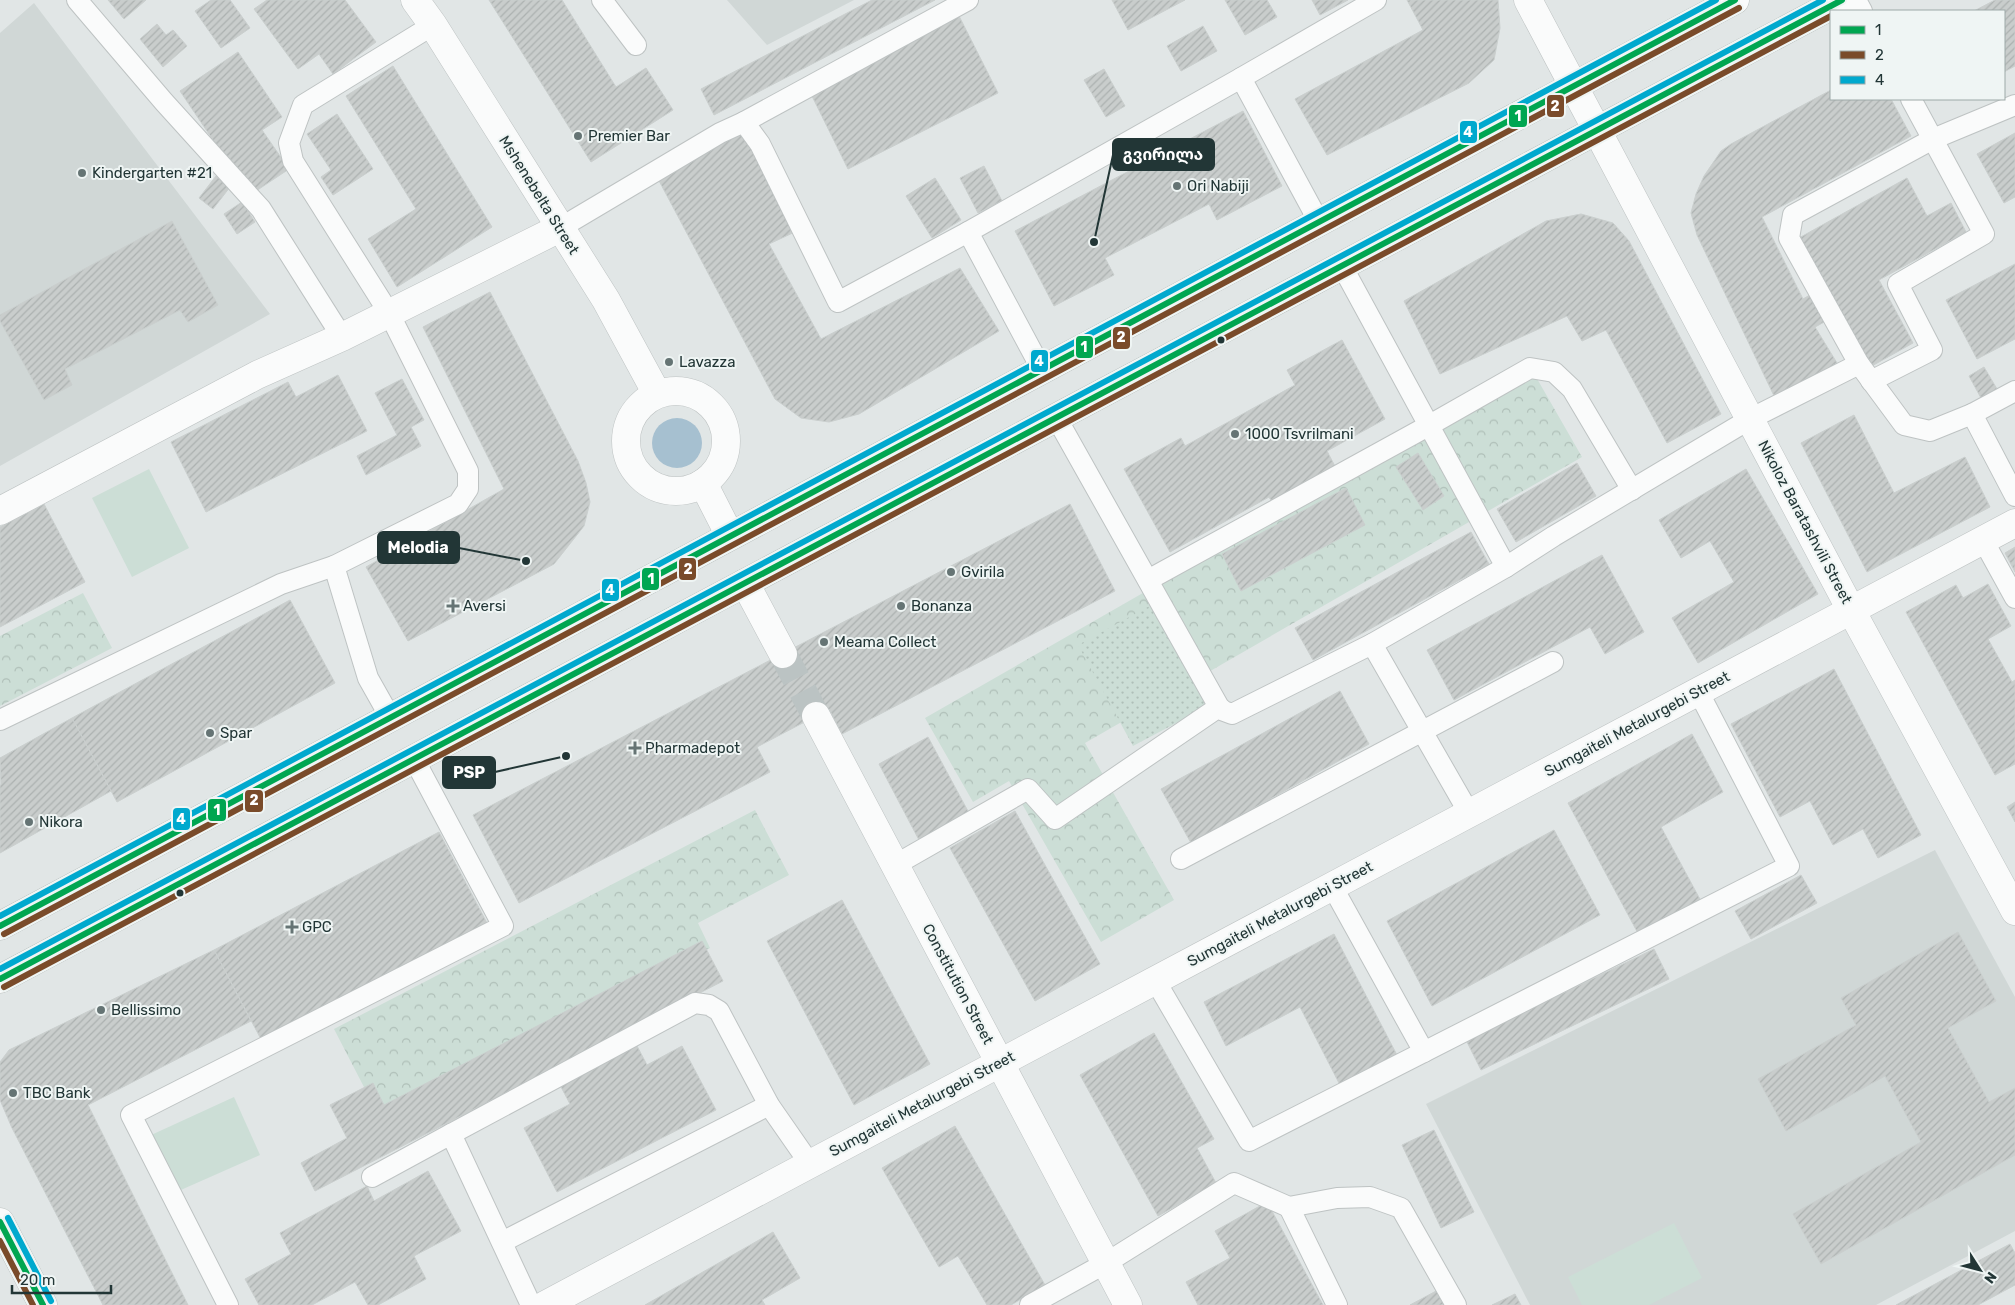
<svg xmlns="http://www.w3.org/2000/svg" width="2015" height="1305" viewBox="0 0 2015 1305" font-family="Rubik,'Noto Sans Georgian',sans-serif">
<defs>
<pattern id="forest-crowns" width="20" height="18" patternUnits="userSpaceOnUse" patternTransform="scale(1.25)"><rect width="20" height="18" fill="#ccded6"/><path d="M2 6a3 3 0 1 1 6 0M12 15a3 3 0 1 1 6 0" fill="none" stroke="#afbfb8"/></pattern>
<pattern id="park-dots" width="8" height="8" patternUnits="userSpaceOnUse" patternTransform="scale(1.25)"><rect width="8" height="8" fill="#ccded6"/><path d="M2 2h.1M6 6h.1" fill="none" stroke="#afbfb8" stroke-width="1.8" stroke-linecap="round"/></pattern>
<pattern id="building-hatch" width="6" height="6" patternUnits="userSpaceOnUse" patternTransform="scale(1.25)"><rect width="6" height="6" fill="#c9cdcc"/><path d="M-1 1l2-2M0 6l6-6M5 7l2-2" fill="none" stroke="#acb1b0"/></pattern>
</defs>
<rect width="100%" height="100%" fill="#e1e6e6"/>
<g fill="#d0d7d6">
<polygon points="727,0 854,0 767,45"/>
<polygon points="34,3 270,314 0,466 0,33"/>
<polygon points="1935,850 2015,997 2015,1231 1876,1305 1530,1305 1426,1104"/>
</g>
<g fill="#ccded6">
<polygon points="149,469 189,548 132,577 92,498"/>
<polygon points="234,1097 260,1155 174,1193 149,1136"/>
<polygon points="1674,1223 1702,1278 1649,1305 1582,1305 1568,1277"/>
</g>
<g fill="url(#forest-crowns)">
<polygon points="1532,370 1582,457 1085,743 1174,900 1101,942 1009,781 973,802 925,718"/>
<polygon points="83,593 112,648 0,706 0,636"/>
<polygon points="755,810 789,875 698,923 710,948 381,1120 334,1029"/>
</g>
<polygon fill="url(#park-dots)" points="1155,603 1210,705 1133,746 1078,645"/>
<circle fill="#a6c0d0" cx="677" cy="443" r="25"/>
<g fill="url(#building-hatch)" stroke="#cacfce">
<polygon points="108,0 146,0 124,19"/>
<polygon points="211,0 230,0 250,28 221,48 195,11"/>
<polygon points="267,0 345,0 376,42 333,74 319,54 298,69 254,9"/>
<polygon points="489,0 562,0 616,87 646,68 673,110 591,162"/>
<polygon points="872,0 935,0 714,115 701,89"/>
<polygon points="1112,0 1185,0 1128,30"/>
<polygon points="1225,0 1267,0 1277,17 1245,35"/>
<polygon points="1312,0 1348,0 1320,15"/>
<polygon points="1407,0 1498,0 1500,28 1494,60 1469,83 1327,155 1295,99 1423,30"/>
<polygon points="1995,0 2015,0 2015,66 2004,72 2004,11 1974,11"/>
<polygon points="958,14 998,93 848,169 809,90"/>
<polygon points="157,24 166,35 173,30 187,46 163,67 140,39"/>
<polygon points="1203,26 1217,51 1181,71 1167,46"/>
<polygon points="238,52 282,117 262,130 289,169 250,195 180,91"/>
<polygon points="393,66 492,227 397,287 368,239 416,209 346,96"/>
<polygon points="1104,69 1125,106 1106,117 1084,80"/>
<polygon points="1831,90 1831,99 1891,99 1911,136 1762,217 1803,299 1815,292 1828,320 1815,327 1837,363 1776,400 1697,235 1691,213 1696,194 1704,176 1721,151 1731,144"/>
<polygon points="1243,111 1282,186 1217,220 1209,204 1105,258 1114,275 1054,306 1015,231"/>
<polygon points="337,114 373,169 333,195 321,177 331,170 307,134"/>
<polygon points="742,133 799,230 769,244 821,339 960,268 999,331 859,414 829,422 801,418 775,399 657,177"/>
<polygon points="2015,133 2015,197 2004,203 1977,154"/>
<polygon points="984,166 1002,201 978,213 960,178"/>
<polygon points="216,176 230,187 213,209 199,198"/>
<polygon points="935,178 961,220 932,238 906,196"/>
<polygon points="1907,178 1927,216 1951,203 1966,232 1879,280 1913,343 1870,367 1799,238"/>
<polygon points="242,202 255,222 237,234 224,214"/>
<polygon points="1581,214 1613,223 1629,241 1721,414 1667,443 1606,330 1582,341 1567,316 1440,374 1404,301 1546,221"/>
<polygon points="172,221 218,305 188,322 180,310 65,369 72,385 44,400 0,321 0,315"/>
<polygon points="2015,264 2015,339 1977,359 1946,300"/>
<polygon points="490,292 578,461 586,483 590,502 584,526 554,564 408,641 366,567 504,489 423,327"/>
<polygon points="1342,340 1385,419 1327,451 1338,472 1275,507 1269,497 1170,552 1124,469 1181,438 1185,446 1295,385 1287,370"/>
<polygon points="1984,367 1997,389 1981,398 1969,376"/>
<polygon points="338,375 367,431 206,512 171,442 288,382 296,397"/>
<polygon points="402,379 424,420 411,427 421,446 366,475 357,456 397,435 375,393"/>
<polygon points="1854,415 1894,493 1965,457 1990,507 1867,572 1801,443"/>
<polygon points="1418,453 1444,496 1423,510 1396,467"/>
<polygon points="1577,463 1596,496 1516,542 1497,509"/>
<polygon points="1746,469 1818,594 1698,663 1672,618 1734,582 1710,541 1681,558 1659,520"/>
<polygon points="1346,488 1365,525 1241,591 1222,554"/>
<polygon points="44,504 85,582 0,627 0,527"/>
<polygon points="1070,504 1115,591 842,734 829,709 816,716 757,747 770,772 519,903 473,815"/>
<polygon points="1471,532 1489,564 1313,660 1295,628"/>
<polygon points="2015,547 2015,572 2005,553"/>
<polygon points="1602,555 1644,632 1605,654 1590,627 1454,700 1427,650"/>
<polygon points="1988,584 2011,626 1988,639 2012,682 2015,680 2015,764 1995,775 1906,612 1956,585 1963,598"/>
<polygon points="290,600 335,683 117,802 72,718"/>
<polygon points="1834,669 1921,835 1878,858 1863,829 1833,845 1810,801 1780,817 1731,724"/>
<polygon points="1340,691 1369,744 1191,843 1161,789"/>
<polygon points="72,718 111,791 0,853 0,785 1,785 0,758"/>
<polygon points="1692,734 1723,792 1661,827 1702,903 1640,937 1568,803"/>
<polygon points="928,737 969,813 919,840 879,764"/>
<polygon points="2015,802 2015,822 2007,807"/>
<polygon points="1015,811 1100,964 1035,1001 950,848"/>
<polygon points="1554,830 1600,915 1432,1006 1387,921"/>
<polygon points="439,832 488,925 263,1043 214,950"/>
<polygon points="1801,875 1817,903 1751,939 1735,911"/>
<polygon points="842,900 930,1064 854,1105 767,941"/>
<polygon points="1958,932 1996,1001 1948,1028 1989,1102 2015,1088 2015,1155 1821,1264 1793,1214 1921,1142 1885,1076 1786,1131 1758,1079 1856,1025 1841,998"/>
<polygon points="1334,934 1398,1057 1341,1087 1300,1007 1226,1046 1204,1002"/>
<polygon points="702,941 723,981 315,1191 301,1163 347,1138 330,1105 373,1083 384,1105"/>
<polygon points="1654,949 1669,979 1481,1070 1466,1040"/>
<polygon points="214,950 251,1021 88,1105 188,1305 103,1305 12,1128 0,1100 0,1062 9,1050"/>
<polygon points="1154,1033 1214,1139 1197,1148 1216,1183 1158,1216 1080,1075"/>
<polygon points="636,1044 647,1065 682,1046 716,1110 557,1192 524,1128 570,1104 560,1085"/>
<polygon points="955,1126 1045,1285 1011,1305 987,1305 958,1256 939,1267 882,1168"/>
<polygon points="1434,1130 1474,1212 1441,1228 1402,1145"/>
<polygon points="428,1171 461,1231 414,1256 426,1279 378,1305 368,1305 355,1282 312,1305 259,1305 245,1279 291,1254 280,1233 367,1186 374,1201"/>
<polygon points="1267,1202 1323,1305 1198,1305 1186,1282 1230,1258 1215,1231"/>
<polygon points="773,1232 800,1278 762,1300 765,1305 645,1305"/>
<polygon points="2010,1244 2015,1253 2015,1285 1978,1305 1896,1305"/>
<polygon points="1438,1290 1446,1305 1410,1305"/>
<polygon points="1515,1294 1521,1305 1492,1305"/>
</g>
<g fill="none" stroke-linecap="round" stroke-linejoin="round">
<polyline stroke="#bbc3c3" stroke-width="28" stroke-dasharray="28 14" stroke-linecap="butt" points="783,654 816,716"/>
<g stroke="#bec3c3" stroke-width="22">
<g id="lane">
<polyline points="77,0 164,102 261,209 342,337"/>
<polyline points="602,0 636,45"/>
<polyline points="1856,0 1862,11"/>
<polyline points="2015,105 1933,139 1793,215 1789,238 1859,364 1904,425 1930,431 1972,414 2015,496"/>
<polyline points="744,122 968,0"/>
<polyline points="1319,222 1241,78 1376,0"/>
<polyline points="560,228 720,133 744,122 760,144 838,302 968,232 1241,78"/>
<polyline points="968,232 1042,370"/>
<polyline points="1342,266 1506,567"/>
<polyline points="1871,381 1932,350 1898,284 1984,234 1911,99"/>
<polyline points="1972,414 2015,391"/>
<polyline points="1056,417 1219,707 1224,711 1232,714 1372,644 1506,567 1554,536 1750,419 1859,364"/>
<polyline points="1983,540 2015,598"/>
<polyline points="1148,580 1428,426 1530,368 1554,372 1572,389 1632,490"/>
<polyline points="1372,644 1469,813"/>
<polyline points="390,717 368,678 334,566 458,504 468,489 468,471 389,313 293,161 289,143 303,105 433,25"/>
<polyline points="0,720 281,584 334,566"/>
<polyline points="1181,859 1553,662"/>
<polyline points="895,865 1028,789 1055,819 1219,707"/>
<polyline points="1332,886 1424,1052"/>
<polyline points="1155,980 1249,1141 1789,866 1698,691"/>
<polyline points="451,1134 695,1003 709,1005 719,1011 769,1105 810,1164"/>
<polyline points="372,1177 451,1134 531,1305"/>
<polyline points="1289,1207 1337,1305"/>
<polyline points="502,1242 769,1105"/>
<polyline points="228,1305 131,1115 503,926 414,759"/>
<polyline points="1030,1305 1106,1263 1234,1183 1289,1207 1337,1198 1370,1197 1401,1208 1456,1305"/>
</g>
</g>
<g stroke="#bec3c3" stroke-width="29">
<g id="street">
<polyline points="415,0 433,25 606,300 657,394"/>
<polyline points="1528,0 1851,610 2015,911"/>
<circle cx="676" cy="441" r="50"/>
<polyline points="703,483 730,536"/>
<polyline points="0,511 257,375 342,337 560,228"/>
<polyline points="745,583 783,654"/>
<polyline points="816,716 1128,1305"/>
<polyline points="545,1305 2015,523"/>
</g>
</g>
<g stroke="#bcc2c1" stroke-width="29">
<g id="secondary">
<polyline points="0,926 1735,0"/>
<polyline points="0,979 1842,0"/>
<polyline points="0,1222 43,1305"/>
</g>
</g>
<use href="#lane" stroke="#fafbfb" stroke-width="20"/>
<use href="#street" stroke="#fafbfb" stroke-width="28"/>
<use href="#secondary" stroke="#fafbfb" stroke-width="28"/>
<g stroke="#eff5f4" stroke-width="10">
<g id="bus-1">
<polyline points="0,926 1735,0"/>
<polyline points="0,979 1842,0"/>
<polyline points="0,1222 43,1305"/>
</g>
</g>
<g stroke="#eff5f4" stroke-width="10">
<g id="bus-2">
<polyline points="4,934 1739,8"/>
<polyline points="4,987 1831,16"/>
<polyline points="0,1241 33,1305"/>
</g>
</g>
<g stroke="#eff5f4" stroke-width="10">
<g id="bus-3">
<polyline points="0,916 1716,0"/>
<polyline points="0,969 1823,0"/>
<polyline points="8,1218 51,1301"/>
</g>
</g>
<use href="#bus-1" stroke="#00a651" stroke-width="6"/>
<use href="#bus-2" stroke="#7a4b2a" stroke-width="6"/>
<use href="#bus-3" stroke="#00a9ce" stroke-width="6"/>
</g>
<g fill="#657474" stroke="#eff5f4" stroke-width="2">
<circle cx="578" cy="136" r="5"/>
<circle cx="82" cy="173" r="5"/>
<circle cx="1177" cy="186" r="5"/>
<circle cx="669" cy="362" r="5"/>
<circle cx="1235" cy="434" r="5"/>
<circle cx="951" cy="572" r="5"/>
<path d="M450.5 598.5h5v5h5v5h-5v5h-5v-5h-5v-5h5z"/>
<circle cx="901" cy="606" r="5"/>
<circle cx="824" cy="642" r="5"/>
<circle cx="210" cy="733" r="5"/>
<path d="M632.5 740.5h5v5h5v5h-5v5h-5v-5h-5v-5h5z"/>
<circle cx="29" cy="822" r="5"/>
<path d="M289.5 919.5h5v5h5v5h-5v5h-5v-5h-5v-5h5z"/>
<circle cx="101" cy="1010" r="5"/>
<circle cx="13" cy="1093" r="5"/>
</g>
<g fill="#223636" stroke="#eff5f4" stroke-width="2">
<circle cx="1221" cy="340" r="4.5"/>
<circle cx="180" cy="893" r="4.5"/>
</g>
<g text-anchor="middle" dominant-baseline="central" stroke-width="4" stroke-linejoin="round" paint-order="stroke">
<g font-size="15" fill="#223636" stroke="#eff5f4" text-anchor="start">
<text x="588" y="136">Premier Bar</text>
<text x="92" y="173">Kindergarten #21</text>
<text x="1187" y="186">Ori Nabiji</text>
<text x="679" y="362">Lavazza</text>
<text x="1245" y="434">1000 Tsvrilmani</text>
<text x="961" y="572">Gvirila</text>
<text x="463" y="606">Aversi</text>
<text x="911" y="606">Bonanza</text>
<text x="834" y="642">Meama Collect</text>
<text x="220" y="733">Spar</text>
<text x="645" y="748">Pharmadepot</text>
<text x="39" y="822">Nikora</text>
<text x="302" y="927">GPC</text>
<text x="111" y="1010">Bellissimo</text>
<text x="23" y="1093">TBC Bank</text>
</g>
<g font-size="15" fill="#223636" stroke="#eff5f4">
<text transform="translate(539 195) rotate(58)">Mshenebelta Street</text>
<text transform="translate(1805 522) rotate(62)">Nikoloz Baratashvili Street</text>
<text transform="translate(1637 724) rotate(-28)">Sumgaiteli Metalurgebi Street</text>
<text transform="translate(1280 914) rotate(-28)">Sumgaiteli Metalurgebi Street</text>
<text transform="translate(958 984) rotate(62)">Constitution Street</text>
<text transform="translate(922 1104) rotate(-28)">Sumgaiteli Metalurgebi Street</text>
</g>
</g>
<path fill="none" stroke="#223636" stroke-width="2" d="M1094 242L1113 155M526 561L459 548M566 756L495 772"/>
<g fill="#223636" stroke="#eff5f4" stroke-width="2">
<circle cx="1094" cy="242" r="5"/>
<circle cx="526" cy="561" r="5"/>
<circle cx="566" cy="756" r="5"/>
</g>
<g fill="#223636" stroke="#223636" stroke-width="2">
<rect x="1113" y="139" width="101" height="31" rx="5"/>
<rect x="378" y="532" width="81" height="31" rx="5"/>
<rect x="443" y="757" width="52" height="31" rx="5"/>
</g>
<g font-size="16" text-anchor="middle" font-weight="bold" fill="#fff">
<text x="1163" y="160">გვირილა</text>
<text x="418" y="553">Melodia</text>
<text x="469" y="778">PSP</text>
</g>
<g stroke="#eff5f4" stroke-width="2">
<rect x="1546" y="94" width="19" height="24" rx="5" fill="#7a4b2a"/>
<rect x="1508" y="104" width="20" height="24" rx="5" fill="#00a651"/>
<rect x="1459" y="120" width="19" height="24" rx="5" fill="#00a9ce"/>
<rect x="1112" y="326" width="19" height="24" rx="5" fill="#7a4b2a"/>
<rect x="1075" y="335" width="19" height="24" rx="5" fill="#00a651"/>
<rect x="1030" y="349" width="19" height="24" rx="5" fill="#00a9ce"/>
<rect x="678" y="557" width="19" height="24" rx="5" fill="#7a4b2a"/>
<rect x="641" y="567" width="19" height="24" rx="5" fill="#00a651"/>
<rect x="601" y="578" width="19" height="24" rx="5" fill="#00a9ce"/>
<rect x="244" y="789" width="20" height="24" rx="5" fill="#7a4b2a"/>
<rect x="207" y="798" width="20" height="24" rx="5" fill="#00a651"/>
<rect x="172" y="807" width="19" height="24" rx="5" fill="#00a9ce"/>
</g>
<g font-size="14" text-anchor="middle" font-weight="bold" fill="#fff">
<text x="1555" y="111">2</text>
<text x="1518" y="121">1</text>
<text x="1468" y="137">4</text>
<text x="1121" y="342">2</text>
<text x="1084" y="352">1</text>
<text x="1039" y="366">4</text>
<text x="688" y="574">2</text>
<text x="651" y="584">1</text>
<text x="610" y="595">4</text>
<text x="254" y="805">2</text>
<text x="217" y="815">1</text>
<text x="181" y="824">4</text>
</g>
<rect x="1830" y="10" width="175" height="90" fill="#eff5f4" stroke="#9da9a8"/>
<rect x="1840" y="26" width="25" height="8" fill="#00a651" stroke="#9da9a8"/>
<text x="1875" y="35" font-size="15" fill="#223636">1</text>
<rect x="1840" y="51" width="25" height="8" fill="#7a4b2a" stroke="#9da9a8"/>
<text x="1875" y="60" font-size="15" fill="#223636">2</text>
<rect x="1840" y="76" width="25" height="8" fill="#00a9ce" stroke="#9da9a8"/>
<text x="1875" y="85" font-size="15" fill="#223636">4</text>
<g transform="translate(1980 1270) rotate(126)" stroke="#eff5f4" stroke-width="4" paint-order="stroke">
<path d="M0-4L9 19L0 12L-9 19Z" fill="#223636"/>
<text y="-8" font-size="14" font-weight="bold" text-anchor="middle" fill="#223636">N</text>
</g>
<path d="M12 1285v8h99v-8" fill="none" stroke="#223636" stroke-width="2.5"/>
<text x="20" y="1285" font-size="15" fill="#223636" stroke="#eff5f4" stroke-width="4" paint-order="stroke">20 m</text>
</svg>
